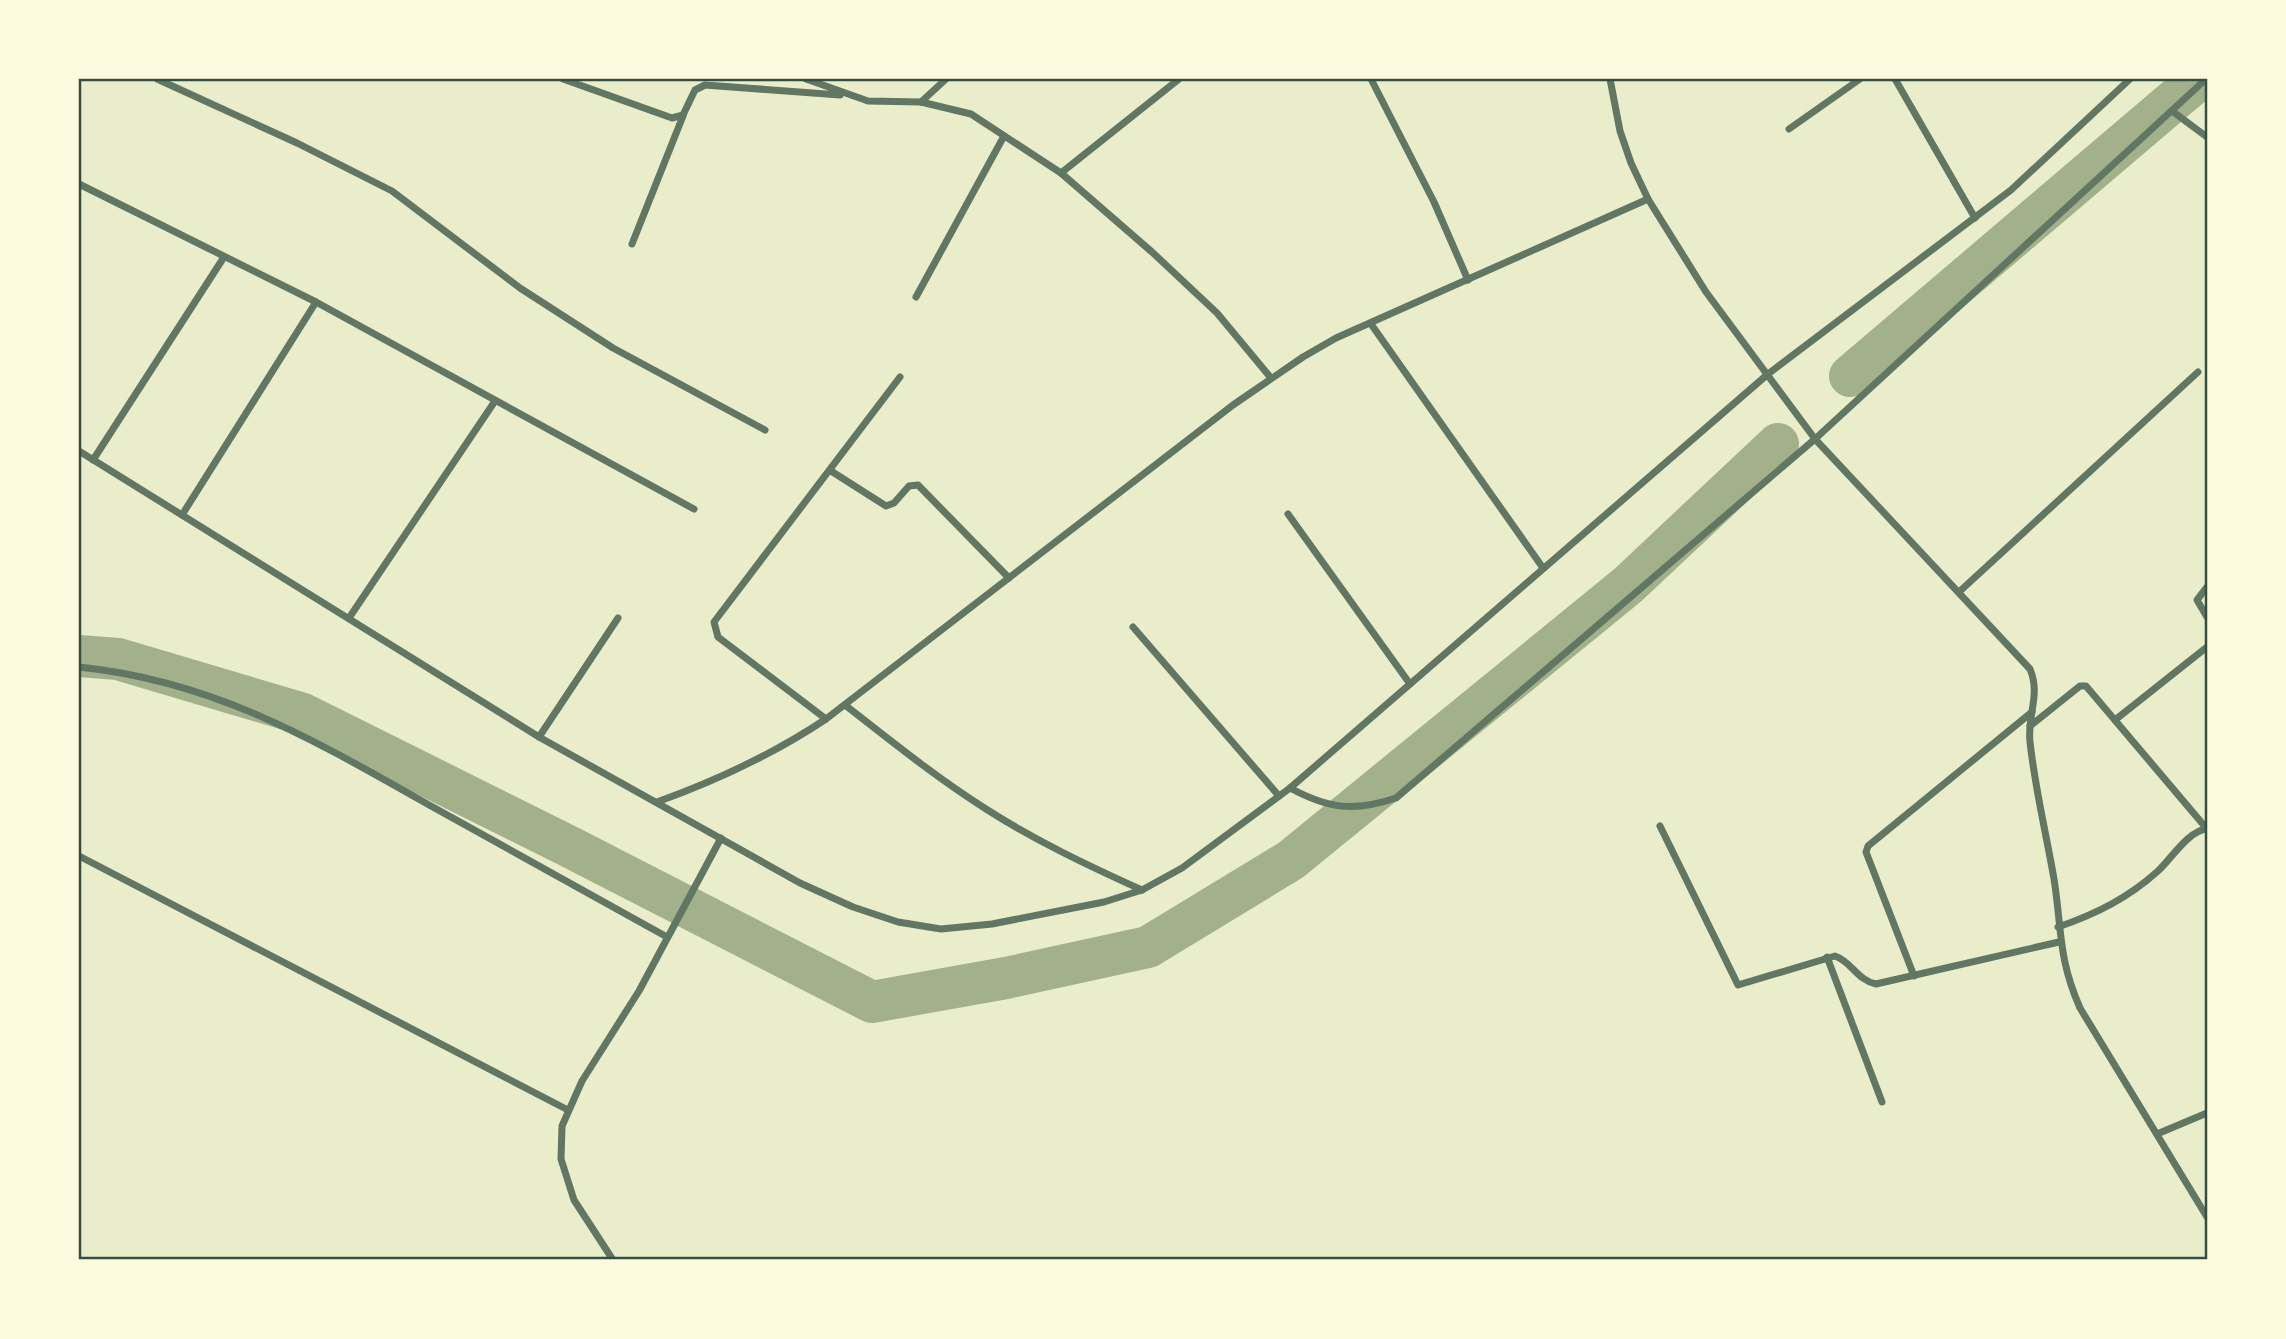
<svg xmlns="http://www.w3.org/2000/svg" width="2286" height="1339" viewBox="0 0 2286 1339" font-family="'Exo 2',sans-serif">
<rect width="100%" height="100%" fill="#e9edc9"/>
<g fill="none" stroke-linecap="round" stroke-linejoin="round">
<g stroke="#a3b18a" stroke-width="42">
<polyline points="1850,376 2199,79"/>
<polyline points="79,656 118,659 303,714 570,847 872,1002 1006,978 1148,947 1291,860 1628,585 1778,444"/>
</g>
<g stroke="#617663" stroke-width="7">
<polyline points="157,79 297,143 392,191 520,288 613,348 765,430"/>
<polyline points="563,79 672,118 683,115 695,90 705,85 840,95"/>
<polyline points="806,79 868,101 921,102 971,114 1061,173 1152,252 1217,313 1271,378"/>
<polyline points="1371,79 1434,202 1468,280"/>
<path d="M1610,79L1620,131L1631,163L1648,199L1706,292L1815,439L2030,669C2041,695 2027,715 2030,742C2035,788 2046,833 2054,879C2062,930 2058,958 2080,1008L2207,1217"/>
<polyline points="1895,79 1975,218"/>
<polyline points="921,102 946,79"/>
<polyline points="2172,111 2207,137"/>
<polyline points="1789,129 1860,79"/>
<polyline points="1061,173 1179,79"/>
<polyline points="79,184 316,302 694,509"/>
<polyline points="632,244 683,116"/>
<polyline points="916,297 1004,136"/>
<polyline points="1371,324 1543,568"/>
<polyline points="79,451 539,737 800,883 853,907 898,922 941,929 992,924 1104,902 1142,890 1182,868 1290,788 1768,374 2011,190 2130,79"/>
<polyline points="93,460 224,257"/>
<polyline points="831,471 886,506 894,503 909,486 918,485 1009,578"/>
<polyline points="1288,514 1410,684"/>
<polyline points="182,515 316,302"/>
<polyline points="2207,587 2197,600 2207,617"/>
<polyline points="1959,592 2198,372"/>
<polyline points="349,618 495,401"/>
<polyline points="1133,627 1279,796"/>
<path d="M79,667C215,681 314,740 431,806C509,850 588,893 667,937"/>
<path d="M845,705C891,741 937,778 986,809C1036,841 1089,866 1142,890"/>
<polyline points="826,719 718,637 714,622 900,377"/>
<polyline points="2115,720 2207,647"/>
<path d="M2030,726L2080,686H2086L2207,829C2189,830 2171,859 2158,871C2128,898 2096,914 2058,927"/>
<polyline points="539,737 618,618"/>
<path d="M1290,788C1329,809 1354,812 1396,798L1815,439L2206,79"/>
<path d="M657,802C718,780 772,755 826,719L1233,405L1303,357L1336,338L1648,199"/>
<path d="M1660,826L1738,985L1835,956C1852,962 1857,980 1876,984L2059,942"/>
<polyline points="79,856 568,1110"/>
<polyline points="1827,957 1882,1102"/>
<polyline points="1914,976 1866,852 1868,846 2032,712"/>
<polyline points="2157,1134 2207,1113"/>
<polyline points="613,1260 574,1200 561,1159 562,1126 582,1081 639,991 721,838"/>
</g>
</g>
<rect width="2286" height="1339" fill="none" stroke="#fefae0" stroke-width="161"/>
<rect x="80" y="80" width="2126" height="1178" fill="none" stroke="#344e41" stroke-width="2.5"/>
</svg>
